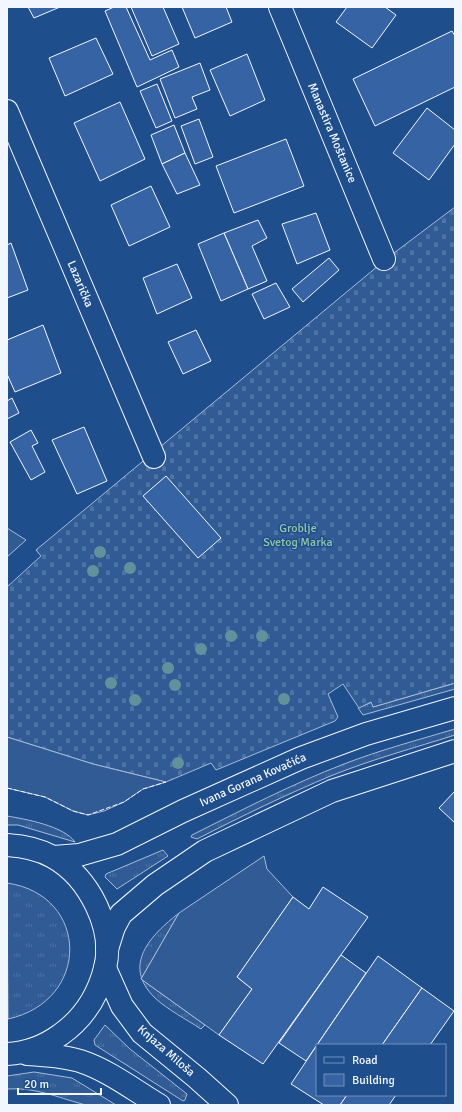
<svg xmlns="http://www.w3.org/2000/svg" width="462" height="1112" viewBox="0 0 462 1112" font-family="Signika,sans-serif">
<defs>
<pattern id="grass-tufts" width="24" height="20" patternUnits="userSpaceOnUse"><rect width="24" height="20" fill="#305b95"/><path d="M3 7l-1-3M5 7V3M7 7l1-3M15 17l-1-3M17 17v-4M19 17l1-3" fill="none" stroke="#4e73a5"/></pattern>
<pattern id="cemetery-stones" width="16" height="16" patternUnits="userSpaceOnUse"><rect width="16" height="16" fill="#305b95"/><path d="M2 7V4a2 2 0 0 1 4 0v3zM10 15v-3a2 2 0 0 1 4 0v3z" fill="#4e73a5"/></pattern>
</defs>
<rect width="100%" height="100%" fill="#1f4e8c"/>
<g fill="url(#grass-tufts)" stroke="#a8bbd7">
<polygon points="455,683 455,689 363,715 358,708 372,702 373,707"/>
<path d="M455,729V735C414,748 373,759 333,775C287,794 242,816 197,839L191,837L192,835C242,810 292,784 344,764C380,750 418,740 455,729Z"/>
<path d="M7,816C25,819 64,826 75,842L18,825H7Z"/>
<polygon points="163,850 168,856 117,889 105,877 106,874"/>
<path d="M7,883C90,895 91,1001 8,1019Z"/>
<path d="M179,913L141,979L205,1025L201,1029C186,1019 168,1010 155,998C121,965 151,935 179,913Z"/>
<polygon points="105,1025 130,1049 187,1094 185,1100 183,1101 95,1045 94,1040"/>
<path d="M34,1072L72,1078L116,1105C106,1105 92,1107 82,1104C57,1097 34,1087 7,1089V1076Z"/>
</g>
<polygon fill="url(#cemetery-stones)" stroke="#a8bbd7" points="455,207 455,683 373,707 371,702 359,708 343,684 328,694 338,717 335,721 216,770 211,763 166,782 93,764 7,737 7,587 41,556 36,550 390,256"/>
<g fill="#305b95" stroke="#a8bbd7">
<polygon points="7,528 26,540 7,557"/>
<polygon points="7,737 93,764 166,782 143,789 124,802 104,811 88,815 73,811 45,797 7,788"/>
<polygon points="264,856 267,869 293,897 237,977 252,989 219,1035 141,979 179,913"/>
</g>
<g fill="#3563a3" stroke="#f2f6ff">
<polygon points="28,7 60,7 34,18"/>
<polygon points="114,7 126,7 150,60 172,50 179,67 137,87 105,11"/>
<polygon points="131,7 163,7 179,44 152,56"/>
<polygon points="182,7 226,7 232,22 195,38"/>
<polygon points="347,7 385,7 396,15 372,48 336,22"/>
<polygon points="452,31 455,36 455,87 375,126 353,79"/>
<polygon points="96,38 113,74 65,96 49,58"/>
<polygon points="247,54 265,100 230,116 210,70"/>
<polygon points="200,63 210,90 192,97 197,109 175,118 160,79"/>
<polygon points="157,84 172,121 156,128 140,91"/>
<polygon points="120,102 145,159 100,181 74,123"/>
<polygon points="427,108 455,130 455,144 429,180 393,153"/>
<polygon points="199,119 213,157 195,164 181,126"/>
<polygon points="174,125 185,153 162,164 151,135"/>
<polygon points="286,139 304,186 234,213 216,166"/>
<polygon points="185,153 200,185 177,194 162,164"/>
<polygon points="151,186 170,227 129,246 111,205"/>
<polygon points="316,213 330,250 297,264 282,224"/>
<polygon points="258,220 267,238 252,246 267,281 248,289 224,233"/>
<polygon points="224,233 248,289 221,301 198,244"/>
<polygon points="11,243 28,290 7,298 7,245"/>
<polygon points="329,258 339,270 303,302 292,289"/>
<polygon points="177,264 192,298 157,314 143,278"/>
<polygon points="276,283 290,307 264,319 252,294"/>
<polygon points="43,325 61,373 15,392 7,374 7,340"/>
<polygon points="196,330 211,361 183,374 168,342"/>
<polygon points="12,398 19,413 7,419 7,401"/>
<polygon points="84,427 107,481 77,494 52,440"/>
<polygon points="31,430 38,443 32,446 45,472 31,480 10,442"/>
<polygon points="166,476 221,538 198,558 143,496"/>
<polygon points="455,791 455,823 439,808"/>
<polygon points="323,887 368,917 263,1064 219,1035 252,989 237,977 293,897 309,909"/>
<polygon points="341,955 366,973 306,1061 279,1043"/>
<polygon points="378,956 422,988 382,1045 317,1045"/>
<polygon points="422,988 454,1011 430,1045 382,1045"/>
<polygon points="317,1045 317,1095 347,1095 340,1105 324,1105 291,1084"/>
<polygon points="347,1095 396,1095 389,1105 340,1105"/>
</g>
<g fill="none" stroke-linecap="round" stroke-linejoin="round">
<g stroke="#f2f6ff" stroke-width="24">
<g id="minor">
<polyline points="280,7 384,259"/>
<polyline points="7,111 154,457"/>
</g>
</g>
<g stroke="#f2f6ff" stroke-width="24">
<g id="major">
<path d="M7,845C23,846 39,849 53,857C89,877 115,929 105,968C98,996 83,1019 60,1035C45,1046 26,1053 7,1054"/>
<polyline points="54,857 79,855 117,844 183,811 301,758 366,734 455,708"/>
<polyline points="107,949 114,927 121,914 155,885 205,851 332,791 455,751"/>
<polyline points="105,968 122,1006 142,1033 197,1078 227,1105"/>
<path d="M27,1054C45,1055 63,1056 80,1061C108,1070 134,1090 159,1105"/>
</g>
</g>
<use href="#minor" stroke="#1f4e8c" stroke-width="22"/>
<use href="#major" stroke="#1f4e8c" stroke-width="22"/>
<polyline stroke="#f2f6ff" stroke-width="1" stroke-dasharray="5 2" stroke-linecap="butt" points="7,788 45,797 73,811 88,815 124,802 143,789 166,782"/>
</g>
<g fill="#61919a">
<circle cx="100" cy="552" r="6"/>
<circle cx="130" cy="568" r="6"/>
<circle cx="93" cy="571" r="6"/>
<circle cx="231" cy="636" r="6"/>
<circle cx="262" cy="636" r="6"/>
<circle cx="201" cy="649" r="6"/>
<circle cx="168" cy="668" r="6"/>
<circle cx="111" cy="683" r="6"/>
<circle cx="175" cy="685" r="6"/>
<circle cx="284" cy="699" r="6"/>
<circle cx="135" cy="700" r="6"/>
<circle cx="178" cy="763" r="6"/>
</g>
<g text-anchor="middle" dominant-baseline="central" stroke-width="3" stroke-linejoin="round" paint-order="stroke">
<g font-size="12" fill="#f2f6ff" stroke="#1f4e8c">
<text transform="translate(332 133) rotate(67)">Manastira Moštanice</text>
<text transform="translate(80 284) rotate(67)">Lazarička</text>
<text transform="translate(253 780) rotate(-24)">Ivana Gorana Kovačića</text>
<text transform="translate(166 1051) rotate(41)">Knjaza Miloša</text>
</g>
<g font-size="12" fill="#97c8a6" stroke="#1f4e8c">
<text x="298" y="528">Groblje<tspan x="298" dy="14">Svetog Marka</tspan></text>
</g>
</g>
<rect width="462" height="1112" fill="none" stroke="#f2f6ff" stroke-width="16"/>
<rect x="316" y="1044" width="130" height="52" fill="#1f4e8c" stroke="#7391ba"/>
<rect x="324" y="1057" width="20" height="6" fill="#1f4e8c" stroke="#7391ba"/>
<text x="352" y="1064" font-size="12" fill="#f2f6ff">Road</text>
<rect x="324" y="1074" width="20" height="12" fill="#3563a3" stroke="#7391ba"/>
<text x="352" y="1084" font-size="12" fill="#f2f6ff">Building</text>
<path d="M18 1088v6h83v-6" fill="none" stroke="#f2f6ff" stroke-width="2"/>
<text x="24" y="1088" font-size="12" fill="#f2f6ff" stroke="#1f4e8c" stroke-width="3" paint-order="stroke">20 m</text>
</svg>
